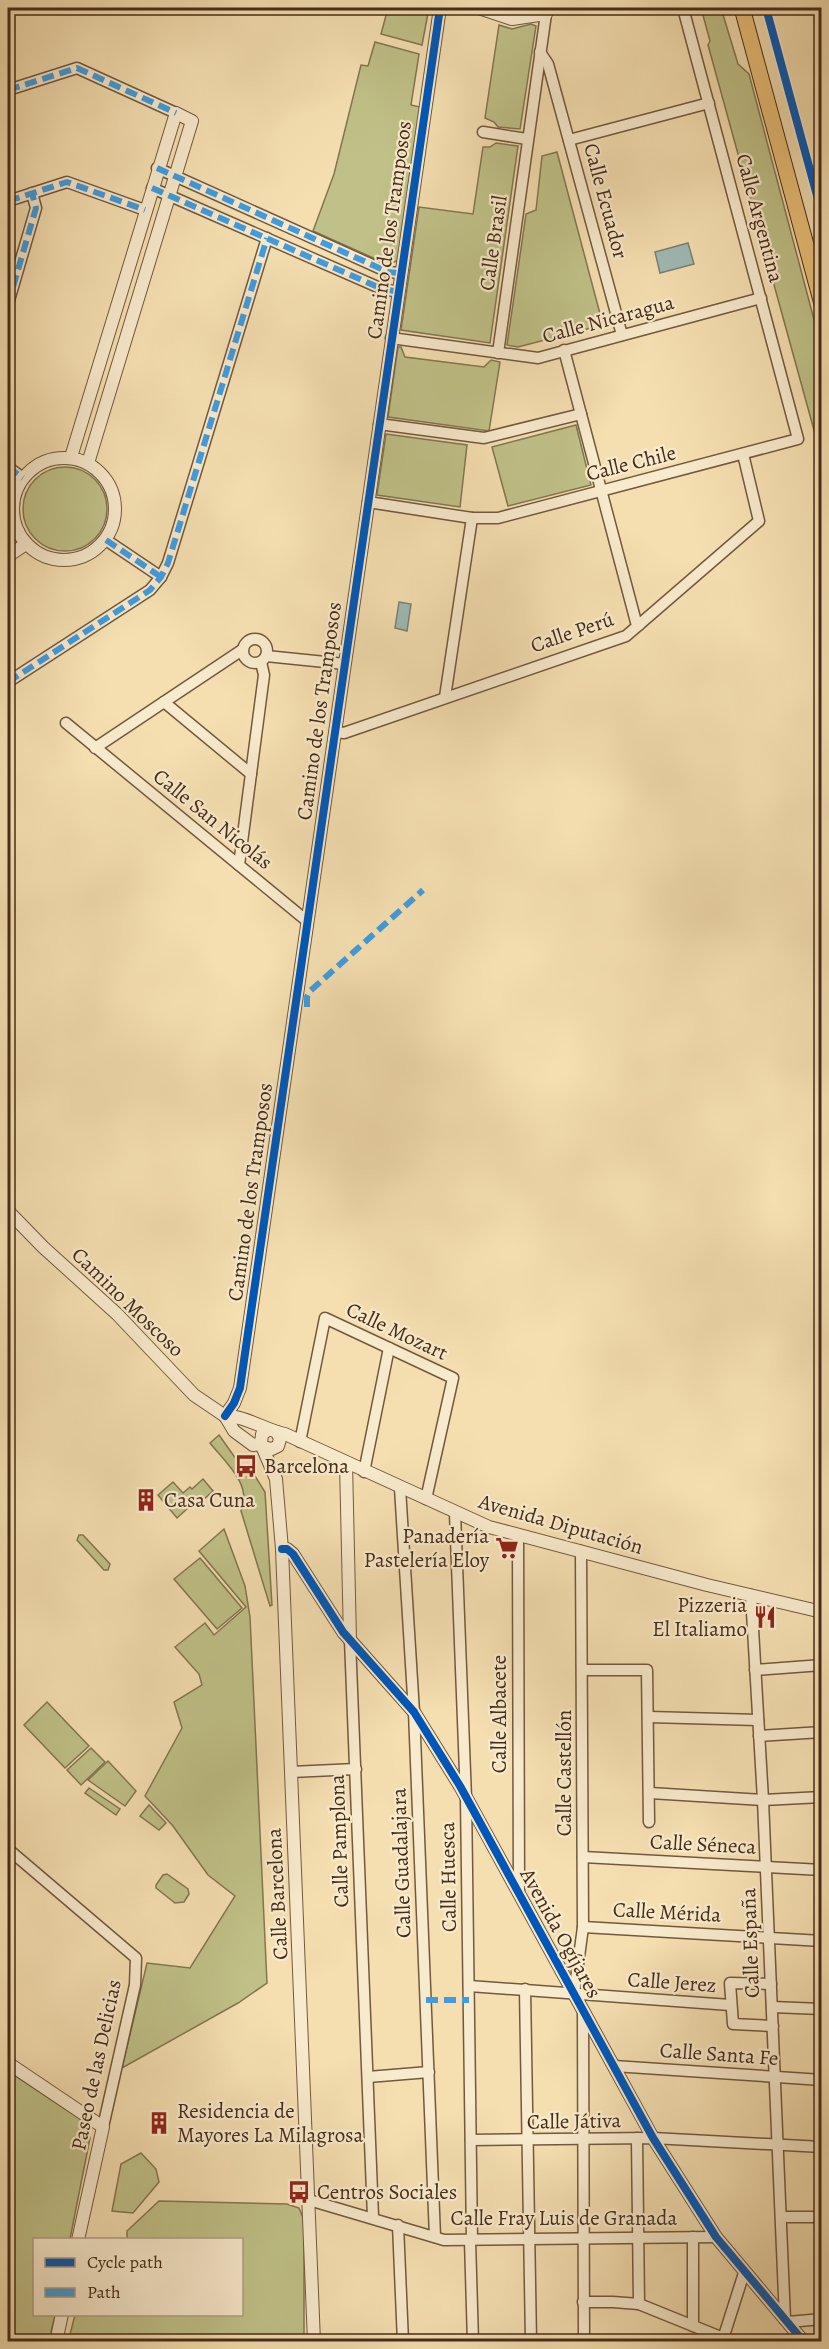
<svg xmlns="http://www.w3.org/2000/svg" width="829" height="2349" viewBox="0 0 829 2349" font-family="Alegreya,serif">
<rect width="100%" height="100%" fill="#f5dfb1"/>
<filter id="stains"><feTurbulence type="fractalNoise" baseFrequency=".00333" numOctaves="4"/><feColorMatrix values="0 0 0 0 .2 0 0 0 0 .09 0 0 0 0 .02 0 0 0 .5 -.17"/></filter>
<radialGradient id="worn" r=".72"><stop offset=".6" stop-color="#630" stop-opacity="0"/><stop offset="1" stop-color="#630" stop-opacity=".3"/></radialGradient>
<g fill="#c0c188" stroke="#837650" stroke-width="1.5">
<polygon points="388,8 429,8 422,45 381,34"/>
<polygon points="701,8 721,8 738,64 749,74 821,346 821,440 817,441 708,45 710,41"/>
<polygon points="531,24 536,26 520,129 498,127 494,122 485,118 499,25 512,29"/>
<polygon points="375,42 419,54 411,105 420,107 398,260 389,265 313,231 334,174 361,65 368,66"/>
<polygon points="496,143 518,146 490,343 401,330 419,207 473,214 483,147 490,147"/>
<polygon points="557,152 603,325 518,347 507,345 526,214 536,210 542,156"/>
<polygon points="398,347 401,347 405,357 484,367 491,360 500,362 489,431 388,417"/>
<polygon points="576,425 591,485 508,506 492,447"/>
<polygon points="386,434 467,445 460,507 377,495"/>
<circle cx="65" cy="509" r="42"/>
<path d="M219,1435L241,1466L255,1476L265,1492L272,1605L270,1606L241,1511C253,1485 225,1462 210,1443Z"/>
<polygon points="203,1479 213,1491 201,1502 198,1499 177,1518 158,1495 173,1482 183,1493 190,1487 192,1489"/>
<polygon points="224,1529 245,1586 250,1617 267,1983 238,2003 122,2068 147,1963 190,1968 235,1896 208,1875 173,1826 145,1796 182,1728 174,1702 202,1685 199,1674 175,1647 205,1623 214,1635 246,1607 199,1551"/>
<polygon points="79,1535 83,1535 110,1564 108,1570 104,1570 77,1540"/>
<polygon points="200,1558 242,1608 217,1629 174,1579"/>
<polygon points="47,1702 89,1746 65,1768 24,1725"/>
<polygon points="91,1748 105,1762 81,1785 67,1770"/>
<polygon points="108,1761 136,1791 125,1806 88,1780"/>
<polygon points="89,1788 120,1809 116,1815 85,1793"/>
<polygon points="149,1805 166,1823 159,1830 140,1816"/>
<polygon points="167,1874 188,1889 189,1894 184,1902 175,1903 156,1888 156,1885 163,1875"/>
<polygon points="8,2071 85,2122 90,2138 70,2239 34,2240 34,2314 55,2315 49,2341 8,2341"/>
<polygon points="141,2153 156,2169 159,2182 133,2213 112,2211 121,2164"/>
<polygon points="159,2201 287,2204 299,2208 304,2220 304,2341 68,2342 75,2315 242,2314 242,2240 127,2239 127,2231"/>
</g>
<g fill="#9fbab5" stroke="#7b8176" stroke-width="1.5">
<polygon points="688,243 694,264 660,273 655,252"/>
<polygon points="399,602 411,604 407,631 395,628"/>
</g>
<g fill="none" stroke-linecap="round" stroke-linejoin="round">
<g stroke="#72593e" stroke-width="13">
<g id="minor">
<polyline points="540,52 548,64 622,335"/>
<polyline points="8,90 77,68 176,113"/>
<polyline points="483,132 527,139"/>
<polyline points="569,140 709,103"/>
<polyline points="157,168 388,272 400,273"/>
<polyline points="152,188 380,288 398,292"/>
<polyline points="8,201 67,182 145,210"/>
<polyline points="8,304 36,208 32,193"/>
<polyline points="391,338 538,358 761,298"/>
<polyline points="564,350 636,622 639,625"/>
<polyline points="498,353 546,14"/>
<polyline points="379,424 484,438 581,414"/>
<polyline points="8,467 23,478"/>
<polyline points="368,502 472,518 498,518 798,439 683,8"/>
<polyline points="106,540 161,577"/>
<circle cx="255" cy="651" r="12"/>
<polyline points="266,656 345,664"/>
<polyline points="8,682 150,590 161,577 168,563 267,238"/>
<polyline points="445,697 472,518"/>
<polyline points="164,702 251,774"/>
<polyline points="66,723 307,921"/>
<polyline points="335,732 344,733 626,636 759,521 743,454"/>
<polyline points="95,748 242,650"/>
<polyline points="239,865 264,675 261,662"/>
<polyline points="300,1442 325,1318 453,1378 426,1499"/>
<polyline points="364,1472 389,1348"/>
<polyline points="400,1488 414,1712 435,2237"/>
<polyline points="455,1513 466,1798 472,2240"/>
<polyline points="518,1536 519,1893"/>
<polyline points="751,1595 763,1800 785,2320"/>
<polyline points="350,1640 373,2217"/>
<polyline points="583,1670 647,1670 649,1822"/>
<polyline points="755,1670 822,1665"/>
<polyline points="649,1717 758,1720"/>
<polyline points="759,1736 822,1732"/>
<polyline points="291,1772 356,1769"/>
<polyline points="650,1793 763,1800 822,1797"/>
<polyline points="8,1849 136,1958 135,1985 103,2127"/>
<polyline points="583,1857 822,1870"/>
<polyline points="583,1927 822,1941"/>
<polyline points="771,1984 730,1983 733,2024 773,2026"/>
<polyline points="469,1986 730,2005"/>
<polyline points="525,1989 531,2342"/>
<polyline points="574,1994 583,1927 581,1551"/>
<polyline points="772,2007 822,2009"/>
<polyline points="583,2011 584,2342"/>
<polyline points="614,2066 822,2080"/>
<polyline points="368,2077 429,2072"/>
<polyline points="637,2138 639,2304"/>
<polyline points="471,2140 653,2138 822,2147"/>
<polyline points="309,2200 444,2240 716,2237"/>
<polyline points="781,2217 822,2217"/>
<polyline points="398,2225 403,2342"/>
<polyline points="693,2237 693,2326"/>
<polyline points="470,2240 473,2342"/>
<polyline points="583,2302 613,2302 639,2304 733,2342"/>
<polyline points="788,2322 822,2319"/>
<polyline points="722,2342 744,2273"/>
</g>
</g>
<g stroke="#72593e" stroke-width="14">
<g id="tertiary">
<polyline points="479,8 512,19 546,14 546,8"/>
<polyline points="71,457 176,113 192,121 88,463"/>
<circle cx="64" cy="509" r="51"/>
<polyline points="8,537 18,531"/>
<polyline points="8,556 26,544"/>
<polyline points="8,1211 43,1247 117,1314 194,1395 225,1416 234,1431 253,1445 261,1444"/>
<polyline points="225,1416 234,1403 240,1388 440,8"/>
<path d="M225,1416C246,1416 265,1430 285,1434L489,1527L707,1585L822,1612"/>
<polyline points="268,1430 262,1434 261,1444 276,1479 282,1549 314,2342"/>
<polyline points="263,1447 272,1449 278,1446 280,1439 277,1432"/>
<polyline points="346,1463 350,1640"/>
<polyline points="282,1549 287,1549 293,1554 343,1632 414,1712 460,1786 653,2138 716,2237 804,2342"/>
<polyline points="8,2063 103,2127 78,2240"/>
<polyline points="56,2342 62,2314"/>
</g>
</g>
<g stroke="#462c18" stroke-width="17">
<polyline id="primary" points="742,8 822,304"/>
</g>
<use href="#minor" stroke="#f8eacc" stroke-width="10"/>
<use href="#tertiary" stroke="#f8eacc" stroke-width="12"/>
<use href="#primary" stroke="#eac078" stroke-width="15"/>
<g stroke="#409cdf" stroke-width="6" stroke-dasharray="12 6" stroke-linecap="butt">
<polyline points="8,90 77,68 176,113"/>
<polyline points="157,168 388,272 400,273"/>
<polyline points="152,188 380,288 398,292"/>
<polyline points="8,201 67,182 145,210"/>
<polyline points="8,304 36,208 32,193"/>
<polyline points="8,467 23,478"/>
<polyline points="106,540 161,577"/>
<polyline points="8,682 150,590 161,577 168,563 267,238"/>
<polyline points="307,1007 307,997 310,991 423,890"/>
<polyline points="426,2000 469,2000"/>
</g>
<g stroke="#f8eacc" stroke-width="11">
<g id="cycleway">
<polyline points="766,8 822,214"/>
<polyline points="225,1416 234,1403 240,1388 440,8"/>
<polyline points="282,1549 287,1549 293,1554 343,1632 414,1712 460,1786 653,2138 716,2237 804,2342"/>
</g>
</g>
<use href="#cycleway" stroke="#0057b8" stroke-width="8"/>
</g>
<defs>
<g id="bus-bare" transform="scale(1.8)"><path d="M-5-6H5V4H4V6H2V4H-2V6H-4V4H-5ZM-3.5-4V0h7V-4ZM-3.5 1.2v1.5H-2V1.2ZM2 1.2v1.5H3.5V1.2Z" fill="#8f2418" stroke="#f8eacc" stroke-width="2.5" paint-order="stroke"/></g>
<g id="building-bare" transform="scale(1.8)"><path d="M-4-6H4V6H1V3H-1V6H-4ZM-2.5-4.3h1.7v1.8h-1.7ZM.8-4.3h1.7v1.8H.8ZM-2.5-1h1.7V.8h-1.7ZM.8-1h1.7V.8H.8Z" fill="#8f2418" stroke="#f8eacc" stroke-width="2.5" paint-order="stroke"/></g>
<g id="supermarket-bare" transform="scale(1.8)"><path d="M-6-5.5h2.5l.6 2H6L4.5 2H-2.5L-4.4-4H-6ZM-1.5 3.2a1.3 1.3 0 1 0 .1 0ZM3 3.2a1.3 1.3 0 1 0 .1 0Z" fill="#8f2418" stroke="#f8eacc" stroke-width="2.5" paint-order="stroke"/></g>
<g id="restaurant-bare" transform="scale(1.8)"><path d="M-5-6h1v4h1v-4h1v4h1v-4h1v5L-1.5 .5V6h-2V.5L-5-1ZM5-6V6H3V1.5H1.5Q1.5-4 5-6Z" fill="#8f2418" stroke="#f8eacc" stroke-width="2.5" paint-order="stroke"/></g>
</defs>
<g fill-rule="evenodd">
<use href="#bus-bare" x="246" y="1466"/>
<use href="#building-bare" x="146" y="1500"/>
<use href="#supermarket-bare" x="507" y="1548"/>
<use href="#restaurant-bare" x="765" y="1617"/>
<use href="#building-bare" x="159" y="2123"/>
<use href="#bus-bare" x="299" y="2192"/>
</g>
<g text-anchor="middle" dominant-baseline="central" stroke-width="4.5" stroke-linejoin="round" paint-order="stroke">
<g font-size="21" fill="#462c18" stroke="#f8eacc">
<text transform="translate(606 201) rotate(75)">Calle Ecuador</text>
<text transform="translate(760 218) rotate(75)">Calle Argentina</text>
<text transform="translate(389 230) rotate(-82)">Camino de los Tramposos</text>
<text transform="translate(493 243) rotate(-82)">Calle Brasil</text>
<text transform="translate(608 319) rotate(-15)">Calle Nicaragua</text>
<text transform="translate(631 463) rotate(-14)">Calle Chile</text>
<text transform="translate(572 632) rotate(-19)">Calle Perú</text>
<text transform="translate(319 711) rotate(-82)">Camino de los Tramposos</text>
<text transform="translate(213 819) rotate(39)">Calle San Nicolás</text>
<text transform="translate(250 1192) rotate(-82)">Camino de los Tramposos</text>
<text transform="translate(128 1302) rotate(44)">Camino Moscoso</text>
<text transform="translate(397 1331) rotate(25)">Calle Mozart</text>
<text transform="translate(561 1524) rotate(16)">Avenida Diputación</text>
<text transform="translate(499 1714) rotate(-90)">Calle Albacete</text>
<text transform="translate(564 1773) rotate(-90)">Calle Castellón</text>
<text transform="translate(339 1841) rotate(-92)">Calle Pamplona</text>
<text transform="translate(703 1844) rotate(3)">Calle Séneca</text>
<text transform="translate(401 1863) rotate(-92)">Calle Guadalajara</text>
<text transform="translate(448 1877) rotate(-91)">Calle Huesca</text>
<text transform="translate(277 1894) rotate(-93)">Calle Barcelona</text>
<text transform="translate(667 1912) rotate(3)">Calle Mérida</text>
<text transform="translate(561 1933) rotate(61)">Avenida Ogíjares</text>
<text transform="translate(750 1943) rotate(-92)">Calle España</text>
<text transform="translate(672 1982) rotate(4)">Calle Jerez</text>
<text transform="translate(719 2054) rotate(4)">Calle Santa Fe</text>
<text transform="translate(96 2065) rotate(-78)">Paseo de las Delicias</text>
<text transform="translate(574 2121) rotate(-1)">Calle Játiva</text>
<text x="564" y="2218">Calle Fray Luis de Granada</text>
</g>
<g font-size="21" fill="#462c18" stroke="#f8eacc" text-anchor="start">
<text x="264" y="1466">Barcelona</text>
<text x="164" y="1500">Casa Cuna</text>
<text x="489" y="1536" text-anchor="end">Panadería<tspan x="489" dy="24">Pastelería Eloy</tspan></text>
<text x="747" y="1605" text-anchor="end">Pizzeria<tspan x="747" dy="24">El Italiamo</tspan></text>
<text x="177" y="2111">Residencia de<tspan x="177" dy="24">Mayores La Milagrosa</tspan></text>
<text x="317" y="2192">Centros Sociales</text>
</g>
</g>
<rect width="829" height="2349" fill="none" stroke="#f5dfb1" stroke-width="30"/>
<rect x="9" y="9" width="811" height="2331" fill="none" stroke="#462c18" stroke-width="3"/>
<rect x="15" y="15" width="799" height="2319" fill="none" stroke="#462c18" stroke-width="1.5"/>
<rect x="33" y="2238" width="210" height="78" fill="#f8eacc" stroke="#b19e84" stroke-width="1.5"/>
<rect x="45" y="2258" width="30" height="9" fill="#0057b8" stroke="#b19e84" stroke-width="1.5"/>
<text x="87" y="2268" font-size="18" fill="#462c18">Cycle path</text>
<rect x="45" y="2288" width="30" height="9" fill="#409cdf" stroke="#b19e84" stroke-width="1.5"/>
<text x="87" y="2298" font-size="18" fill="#462c18">Path</text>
<rect width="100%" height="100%" filter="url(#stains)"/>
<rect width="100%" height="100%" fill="url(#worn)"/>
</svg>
